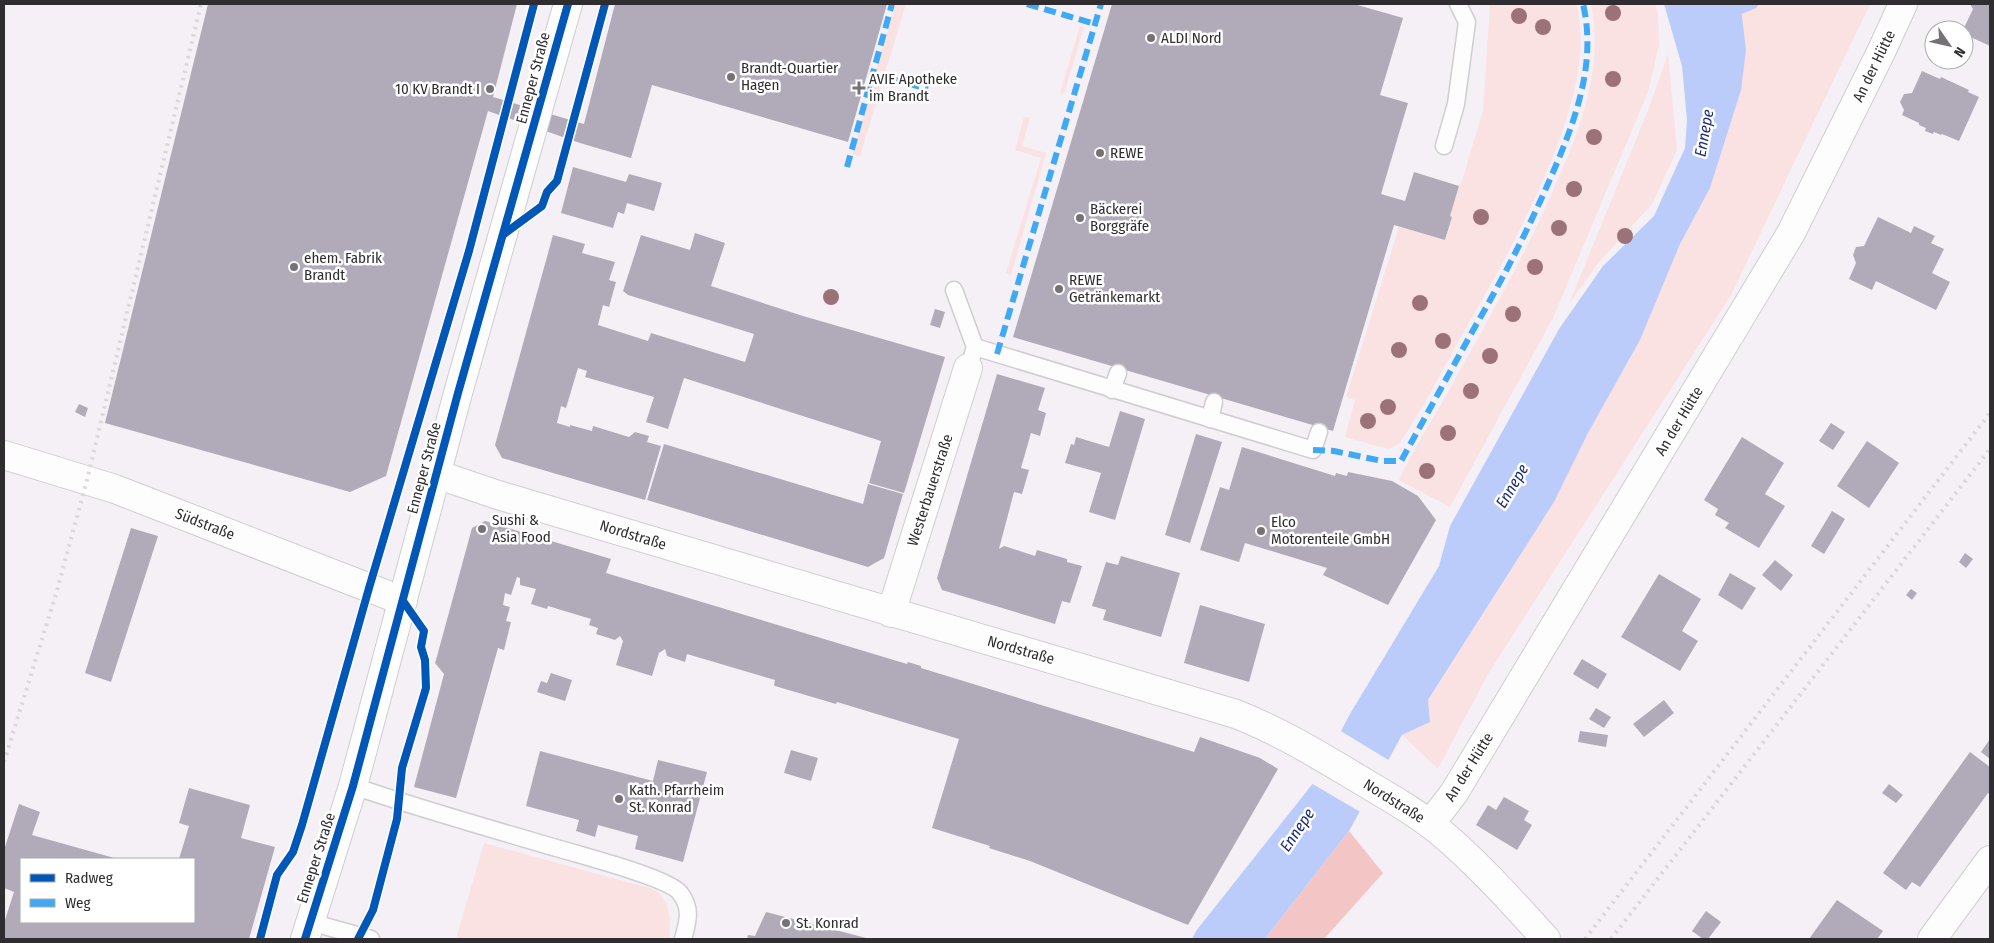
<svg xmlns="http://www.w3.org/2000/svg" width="1994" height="943" viewBox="0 0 1994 943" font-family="'Fira Sans Condensed',sans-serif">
<rect width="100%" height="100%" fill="#f5f0f5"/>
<g fill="#fae1e2">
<polygon points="896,4 906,4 885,72 876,70"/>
<path d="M1490,4H1576C1603,96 1504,261 1458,342C1439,376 1421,412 1399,444L1388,449L1345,437L1355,400L1346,397L1399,227L1446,240L1452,217L1450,216L1459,186L1461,184L1483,111Z"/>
<path d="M1591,4H1655L1658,13L1659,45L1648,92L1553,318L1450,507L1399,480C1413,450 1431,422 1447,394C1485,325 1524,258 1555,186C1581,127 1604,69 1591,4Z"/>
<polygon points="1738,4 1870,4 1731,295 1488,674 1438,769 1402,735 1430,722 1428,701 1554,502 1588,433 1640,340 1680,244 1710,188 1741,9"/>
<polygon points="1080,26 1084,27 1064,94 1060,93"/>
<polygon points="1668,54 1677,150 1652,204 1599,262 1569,304 1649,108"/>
<polygon points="875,80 882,83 860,156 852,154"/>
<polygon points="1024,117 1030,118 1022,146 1046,153 1011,275 1006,273 1041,158 1015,150"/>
<path d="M484,843L656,890C671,905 671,919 669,939H456Z"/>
</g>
<polygon fill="#f3c5c5" points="1349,831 1383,873 1324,939 1265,939"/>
<polygon fill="#bcccfa" points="1664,4 1738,4 1741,8 1746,50 1741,90 1710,188 1680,244 1640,340 1588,433 1554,502 1428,700 1430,722 1402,735 1349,831 1265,939 1192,939 1196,931 1314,782 1350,714 1439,566 1450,526 1559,329 1603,266 1654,216 1685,148 1687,120 1682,66"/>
<polygon fill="#f5f0f5" points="1339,730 1390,761 1362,813 1311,783"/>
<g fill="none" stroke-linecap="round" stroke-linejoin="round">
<polyline stroke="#bcccfa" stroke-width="10" points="1729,14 1753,4"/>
</g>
<g fill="#b1abb9">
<polygon points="208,4 517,4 493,97 584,124 615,4 887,4 848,142 652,85 631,158 580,143 488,111 386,476 350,492 105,423"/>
<polygon points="1112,4 1354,4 1403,18 1380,95 1408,103 1381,194 1405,201 1414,172 1459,186 1450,216 1452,217 1445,240 1394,225 1333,431 1013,337"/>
<polygon points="1970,4 1990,4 1990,46 1964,34 1963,30 1973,9"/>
<polygon points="1922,71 1940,79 1941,77 1969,90 1968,92 1979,97 1959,141 1942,134 1941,135 1934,132 1933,134 1925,131 1926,128 1919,125 1919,123 1902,115 1904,110 1900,102 1904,94 1912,93"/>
<polygon points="573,167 626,182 629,174 662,183 654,211 627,203 624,214 618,212 613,228 561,213"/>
<polygon points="1878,217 1911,233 1914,226 1935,236 1931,243 1944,249 1932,273 1950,282 1936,310 1876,281 1872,290 1849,279 1856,263 1853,255 1856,247 1864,246"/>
<polygon points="695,233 725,243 711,286 803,316 945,357 904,493 869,483 881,441 684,378 668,429 646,422 654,397 585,377 587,371 578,368 566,408 561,406 557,423 570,427 570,425 592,431 593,426 629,437 635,432 649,436 647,442 661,446 645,500 502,458 495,445 553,235 585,244 582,253 615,262 609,280 616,282 609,307 603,305 598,325 648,341 651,333 745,362 754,334 628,295 623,291 641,235 690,250"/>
<polygon points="935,309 945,312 940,328 930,325"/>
<polygon points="997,374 1045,388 1038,410 1046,413 1040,436 1031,433 1021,468 1029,470 1022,494 1014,492 999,549 1004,546 1035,556 1037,550 1067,559 1067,562 1082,566 1070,603 1062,601 1055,624 942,590 937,578"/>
<polygon points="79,404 88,408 85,417 75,412"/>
<polygon points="1120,411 1145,419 1115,520 1089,512 1101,473 1065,463 1071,444 1074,445 1076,437 1109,447"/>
<polygon points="1831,423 1845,432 1833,450 1819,441"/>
<polygon points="1196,434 1222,442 1190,543 1165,535"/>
<polygon points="1742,437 1784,463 1765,494 1785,506 1759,548 1725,528 1729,523 1715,515 1718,509 1704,500"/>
<polygon points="1867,441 1899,463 1869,508 1837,486"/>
<polygon points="664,444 863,504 868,484 903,494 884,558 868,567 647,500"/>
<polygon points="1242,447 1335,476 1336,473 1347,476 1348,472 1392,481 1418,496 1436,520 1388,605 1323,575 1327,568 1245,543 1239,562 1200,550 1220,487 1229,490"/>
<polygon points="1832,511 1845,519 1824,554 1811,546"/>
<polygon points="485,521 611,559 606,573 907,664 908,662 921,666 921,668 1194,752 1200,737 1260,758 1278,769 1188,925 1030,861 989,848 990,846 932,828 959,739 837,702 836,704 775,686 774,685 775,680 687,654 685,662 667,656 665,649 659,653 652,676 616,665 623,641 620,636 615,640 596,634 598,628 589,625 591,619 548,606 547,609 531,604 536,589 520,585 520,578 517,577 511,595 505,593 503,605 510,607 506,621 511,622 504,650 498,648 456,798 414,787 444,674 435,663 436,660 472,528"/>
<polygon points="131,528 158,536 111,682 85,673"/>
<polygon points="1965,553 1973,559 1966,568 1959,562"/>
<polygon points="1121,556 1180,573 1161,637 1103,620 1106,610 1092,606 1106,562 1118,565"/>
<polygon points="1775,560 1793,575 1781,591 1762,575"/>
<polygon points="1730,573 1756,588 1742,610 1718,595"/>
<polygon points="1659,574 1701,599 1682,631 1698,641 1680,671 1621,637"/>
<polygon points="1911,589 1917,593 1912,600 1906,595"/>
<polygon points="1200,605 1265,624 1249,682 1184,663"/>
<polygon points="1582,659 1607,674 1598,689 1573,674"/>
<polygon points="551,673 572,680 565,701 537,692 541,681 547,683"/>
<polygon points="1664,700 1674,713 1644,737 1633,724"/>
<polygon points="1596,708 1611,717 1604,728 1589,719"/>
<polygon points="1580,731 1608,735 1606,747 1578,742"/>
<polygon points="1990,739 1990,759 1981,752"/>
<polygon points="791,750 818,758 811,781 784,773"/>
<polygon points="540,751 653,781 658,760 707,772 683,862 635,849 638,836 598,825 595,837 576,831 579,820 526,806"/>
<polygon points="1970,752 1990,767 1990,795 1988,793 1920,887 1912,882 1906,890 1883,873"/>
<polygon points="1889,784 1903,795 1896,803 1882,793"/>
<polygon points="189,788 250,805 241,838 275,847 249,939 4,939 4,923 14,892 4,888 4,850 19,804 40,812 32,835 118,859 21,859 21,922 194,922 194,859 179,859 189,826 179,823"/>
<polygon points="1504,797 1529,811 1524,820 1532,825 1517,850 1476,825 1488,805 1496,810"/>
<polygon points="1837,900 1883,931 1877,939 1809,939"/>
<polygon points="1706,911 1721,922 1708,939 1703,939 1692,931"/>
<polygon points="766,912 870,939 747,939 748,935 755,936"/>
</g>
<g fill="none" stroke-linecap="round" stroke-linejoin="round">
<g stroke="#d0cdd0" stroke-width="19">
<g id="lane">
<polyline points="1444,146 1456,104 1467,22 1458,4"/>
<polyline points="954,290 975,347 972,357"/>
<polyline points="975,347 1313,450 1319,432"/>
<polyline points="1112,390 1118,373"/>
<polyline points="1210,419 1214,402"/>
<path d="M353,786C421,809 491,829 560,849C583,856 669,878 680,893C692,908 688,922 683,939"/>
<polyline points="310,922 371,939"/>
</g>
</g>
<g stroke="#d0cdd0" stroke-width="30">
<g id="street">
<polyline points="4,455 115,489 403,601"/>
<path d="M436,474L498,495L1236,714C1279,731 1317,754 1357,778C1387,796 1418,813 1445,836C1481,867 1514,904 1546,939"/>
<polyline points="891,613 968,368"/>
<polyline points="1430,824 1454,793 1791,233 1882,50 1903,4"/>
<polyline points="1932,939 1990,860"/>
</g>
</g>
<g stroke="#d0cdd0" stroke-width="30">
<polyline id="primary" points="305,939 353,786 458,393 568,4"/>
</g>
<use href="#lane" stroke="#fefdfe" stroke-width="16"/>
<use href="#street" stroke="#fefdfe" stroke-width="28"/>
<use href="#primary" stroke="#fefdfe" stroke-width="28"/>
<g stroke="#dad8da" stroke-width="4" stroke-dasharray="2.5 5" stroke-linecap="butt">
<polyline points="4,762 56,594 87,480 201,4"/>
<polyline points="1585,939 1990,413"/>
<polyline points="1611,939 1990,449"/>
</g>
<g stroke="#3fa9f5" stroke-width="6" stroke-dasharray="12 6" stroke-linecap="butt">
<polyline points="1027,4 1095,24"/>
<polyline points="873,74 928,89"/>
<polyline points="847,167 892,4"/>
<polyline points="997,354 1101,4"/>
<path d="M1313,450L1334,451L1382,461H1401C1426,416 1451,370 1476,325C1502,280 1526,234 1547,186C1572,129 1598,67 1583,4"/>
</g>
<g stroke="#fff" stroke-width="11">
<g id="cycleway">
<polyline points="504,234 542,206 547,192 557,181 605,4"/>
<polyline points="260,939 277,875 293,852 302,825 369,588 469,251 534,4"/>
<polyline points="305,939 353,786 458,393 568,4"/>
<polyline points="358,939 373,910 397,819 402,768 426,688 425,660 421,647 424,631 403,601"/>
</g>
</g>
<use href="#cycleway" stroke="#0057b8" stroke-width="8"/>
</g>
<g fill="#9b7278">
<circle cx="1613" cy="13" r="8"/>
<circle cx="1519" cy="16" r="8"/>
<circle cx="1543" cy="27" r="8"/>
<circle cx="1613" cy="79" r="8"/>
<circle cx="1594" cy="137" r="8"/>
<circle cx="1574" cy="189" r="8"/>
<circle cx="1481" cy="217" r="8"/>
<circle cx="1559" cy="228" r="8"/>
<circle cx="1625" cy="236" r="8"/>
<circle cx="1535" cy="267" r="8"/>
<circle cx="831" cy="297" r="8"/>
<circle cx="1420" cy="303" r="8"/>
<circle cx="1513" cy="314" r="8"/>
<circle cx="1443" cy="341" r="8"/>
<circle cx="1399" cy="350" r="8"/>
<circle cx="1490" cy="356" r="8"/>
<circle cx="1471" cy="391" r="8"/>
<circle cx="1388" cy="407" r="8"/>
<circle cx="1368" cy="421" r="8"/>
<circle cx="1448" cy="433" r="8"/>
<circle cx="1427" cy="471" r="8"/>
</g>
<g fill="#757175" stroke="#fff" stroke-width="2">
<circle cx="1151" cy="38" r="5"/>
<circle cx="731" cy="77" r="5"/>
<path d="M856.5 80.5h5v5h5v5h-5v5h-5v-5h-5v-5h5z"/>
<circle cx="490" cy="89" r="5"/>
<circle cx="1100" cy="153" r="5"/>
<circle cx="1080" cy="218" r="5"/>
<circle cx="294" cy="267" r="5"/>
<circle cx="1059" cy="289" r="5"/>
<circle cx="482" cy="529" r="5"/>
<circle cx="1261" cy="531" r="5"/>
<circle cx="619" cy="799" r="5"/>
<circle cx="786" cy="923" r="5"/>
</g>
<g text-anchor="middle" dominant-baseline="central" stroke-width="5" stroke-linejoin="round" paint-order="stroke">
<g font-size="15" fill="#302d30" stroke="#fff" text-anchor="start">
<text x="1161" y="38">ALDI Nord</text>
<text x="741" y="68">Brandt-Quartier<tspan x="741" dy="17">Hagen</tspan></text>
<text x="869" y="79">AVIE Apotheke<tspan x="869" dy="17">im Brandt</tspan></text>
<text x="480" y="89" text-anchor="end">10 KV Brandt I</text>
<text x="1110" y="153">REWE</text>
<text x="1090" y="209">Bäckerei<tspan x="1090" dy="17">Borggräfe</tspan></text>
<text x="304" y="258">ehem. Fabrik<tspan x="304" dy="17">Brandt</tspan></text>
<text x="1069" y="280">REWE<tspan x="1069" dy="17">Getränkemarkt</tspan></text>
<text x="492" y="520">Sushi &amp;<tspan x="492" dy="17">Asia Food</tspan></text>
<text x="1271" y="522">Elco<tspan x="1271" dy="17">Motorenteile GmbH</tspan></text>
<text x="629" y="790">Kath. Pfarrheim<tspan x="629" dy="17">St. Konrad</tspan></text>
<text x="796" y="923">St. Konrad</text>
</g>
<g font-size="15" fill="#302d30" stroke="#fff">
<text transform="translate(1874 66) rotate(-64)">An der Hütte</text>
<text transform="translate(533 78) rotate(-75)">Enneper Straße</text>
<text transform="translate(1679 421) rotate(-59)">An der Hütte</text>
<text transform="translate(424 468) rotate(-75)">Enneper Straße</text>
<text transform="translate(930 490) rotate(-72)">Westerbauerstraße</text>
<text transform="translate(205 524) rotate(21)">Südstraße</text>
<text transform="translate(633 535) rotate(17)">Nordstraße</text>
<text transform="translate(1021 650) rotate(16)">Nordstraße</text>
<text transform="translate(1469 767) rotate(-58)">An der Hütte</text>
<text transform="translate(1394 801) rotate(32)">Nordstraße</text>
<text transform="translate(316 858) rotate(-72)">Enneper Straße</text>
</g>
<g font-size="16" font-style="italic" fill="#1b2b74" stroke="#fff">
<text transform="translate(1704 133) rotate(-80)">Ennepe</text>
<text transform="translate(1512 486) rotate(-59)">Ennepe</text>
<text transform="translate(1297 830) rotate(-56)">Ennepe</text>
</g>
</g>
<rect width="1994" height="943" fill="none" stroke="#302d30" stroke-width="10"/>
<rect x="20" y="858" width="175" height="65" fill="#ffffff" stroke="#acabac"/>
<rect x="30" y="874" width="25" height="8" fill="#0057b8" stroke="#acabac"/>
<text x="65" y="883" font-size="15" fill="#302d30">Radweg</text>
<rect x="30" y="899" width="25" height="8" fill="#3fa9f5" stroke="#acabac"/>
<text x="65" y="908" font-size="15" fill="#302d30">Weg</text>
<g transform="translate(1949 45) rotate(124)"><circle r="24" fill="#ffffff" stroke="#acabac"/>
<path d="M0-4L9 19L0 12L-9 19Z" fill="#757175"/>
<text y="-8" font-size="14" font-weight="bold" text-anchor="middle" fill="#302d30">N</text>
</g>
</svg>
